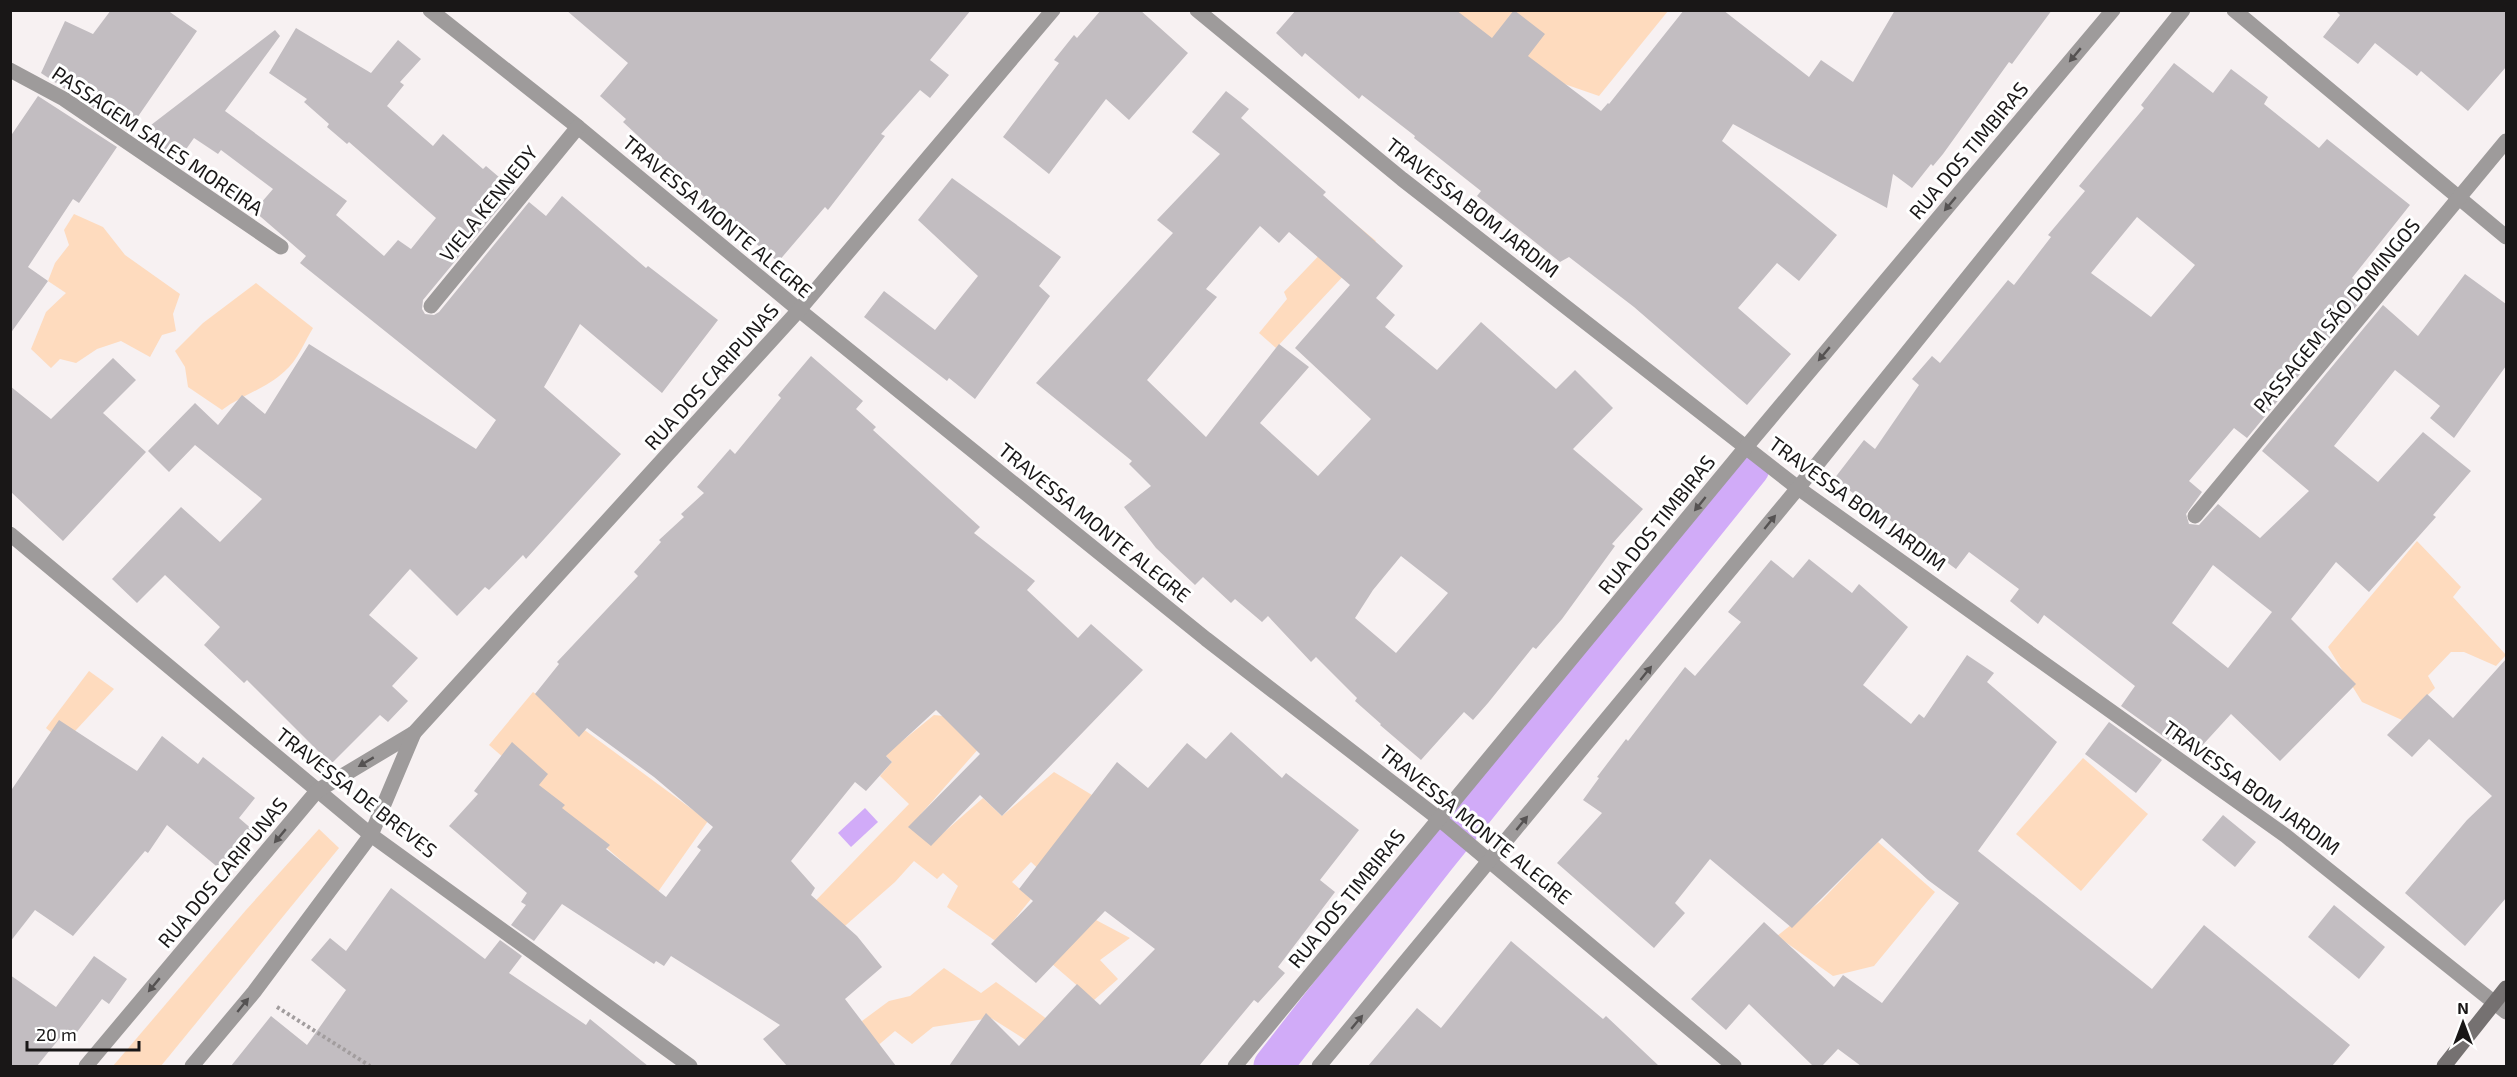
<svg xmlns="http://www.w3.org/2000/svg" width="2517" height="1077" viewBox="0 0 2517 1077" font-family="'Exo 2',sans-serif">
<rect width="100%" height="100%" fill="#f7f1f2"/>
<g fill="#fedbbe">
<polygon points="1440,11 1668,11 1599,96 1518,68"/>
<polygon points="74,214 103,227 125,255 180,294 173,314 176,331 162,335 150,357 121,341 97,349 76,363 60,359 51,368 31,349 46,312 66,293 48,281 55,263 69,245 64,230"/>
<polygon points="1352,221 1376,241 1276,348 1259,333 1287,299 1284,292"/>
<path d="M256,283L313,328C305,341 297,361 285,371C267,388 242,395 222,410L188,387L185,367L175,351L203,323Z"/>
<polygon points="2417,541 2461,587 2453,597 2506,655 2496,666 2464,652 2451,652 2428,676 2435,688 2402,720 2362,702 2328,647"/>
<polygon points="89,671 114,689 64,743 46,728"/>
<polygon points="533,692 708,821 636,923 632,870 489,745"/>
<polygon points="934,715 1002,722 921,814 942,834 983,798 1002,816 1054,772 1092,795 1059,888 1031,862 1012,882 1031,899 1009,926 1017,956 947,907 958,886 943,873 937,879 914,861 895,882 821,947 796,921 909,804 880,776 892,762 872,741 901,742"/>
<polygon points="2083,758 2148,814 2081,891 2016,834"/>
<polygon points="319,829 339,848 161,1066 113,1066 246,910"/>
<polygon points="1878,842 1935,892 1874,966 1833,976 1777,936 1821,901"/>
<polygon points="1096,920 1130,938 1100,960 1118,979 1094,1000 1051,963"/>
<polygon points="944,968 981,993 996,982 1051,1022 1032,1044 991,1018 933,1027 912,1044 895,1031 875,1048 862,1021 889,1001 910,996"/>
</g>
<polygon fill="#d1abf8" points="865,808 878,822 851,847 838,833"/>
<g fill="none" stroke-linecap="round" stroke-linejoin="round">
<polyline stroke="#d1abf8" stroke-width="39" points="1273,1066 1435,859 1750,468"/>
</g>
<g fill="#c2bdc1" fill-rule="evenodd">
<polygon points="111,10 167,10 197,31 128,131 41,73 65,21 93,34"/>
<polygon points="566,10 971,10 930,60 949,75 930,98 920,90 881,134 885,136 828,210 825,207 778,262 702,198 704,197 623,122 626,119 600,96 628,63"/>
<polygon points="1101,10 1140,10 1188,53 1129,120 1106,99 1049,174 1003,137 1059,63 1054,60 1074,35 1077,38"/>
<polygon points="1296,10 1456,10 1492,38 1514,10 1545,34 1528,56 1601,111 1608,103 1609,104 1684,10 1723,10 1809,77 1821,60 1853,82 1895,10 2052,10 2012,64 2009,62 1943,154 1933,166 1931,164 1912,188 1893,174 1887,208 1733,124 1722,141 1837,235 1799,281 1777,263 1738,308 1791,354 1747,405 1634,307 1569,257 1560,262 1477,196 1481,191 1414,138 1415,136 1362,95 1359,99 1305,53 1302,57 1276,33"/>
<polygon points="2335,10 2506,10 2506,67 2468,111 2421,71 2417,76 2375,43 2358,64 2323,37 2340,15"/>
<polygon points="296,28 371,73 398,40 421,59 400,82 404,85 387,106 433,146 443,134 483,169 486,166 514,190 423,300 422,309 425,314 434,315 439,312 529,202 546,216 562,196 646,268 648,266 718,320 662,393 580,324 544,387 621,454 526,559 523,555 489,590 485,587 457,616 410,569 369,615 418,658 392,686 408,701 388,722 380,715 331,764 247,680 244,683 204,645 220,627 165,575 137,603 112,579 181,507 220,542 262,499 195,445 169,472 148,451 195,403 218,425 242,395 265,414 309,344 476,449 496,420 300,263 306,256 254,211 273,189 221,150 218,154 194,138 177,162 138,135 275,30 280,36 225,111 347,201 336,215 384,256 398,240 411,249 436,218 349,142 347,144 327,127 329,124 304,102 307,99 269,73"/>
<path d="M2174,63L2213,93L2231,69L2268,97L2264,104L2319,148L2327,139L2410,205L2352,278L2368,292L2247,438L2234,428L2189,481L2202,492L2186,514L2189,524L2199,525L2218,504L2260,538L2309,491L2262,451L2383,305L2418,336L2465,274L2506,304V366L2454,438L2430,418L2440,406L2395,370L2334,446L2378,482L2423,432L2471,471L2433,515L2436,517L2369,592L2336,562L2291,619L2356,684L2280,761L2231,714L2199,749L2182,734L2174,744L2121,706L2135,686L2044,615L2038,624L2010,601L2019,589L1969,552L1956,569L1834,479L1864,440L1875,449L1919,385L1912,379L1932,356L1940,363L2008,280L2014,285L2051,237L2048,235L2085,191L2079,186L2144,108L2141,105ZM2137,217L2195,265L2151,317L2091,273ZM2213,565L2272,612L2228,668L2172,623Z"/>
<path d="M1226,91L1249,109L1241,118L1326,192L1323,195L1403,266L1376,298L1395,315L1385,327L1437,370L1481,322L1556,389L1575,370L1613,408L1573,449L1643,509L1612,544L1615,546L1562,619L1536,649L1533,647L1488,703L1473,720L1464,712L1421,760L1380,725L1381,724L1355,701L1357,698L1316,657L1311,662L1268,616L1262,622L1235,599L1231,603L1203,577L1195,585L1156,548L1124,507L1151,486L1129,464L1132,461L1036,383L1173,233L1157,220L1220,154L1192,132ZM1260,226L1279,243L1289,232L1350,285L1295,348L1371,419L1318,476L1260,423L1309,367L1279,344L1206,437L1147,380L1217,297L1206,289ZM1401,556L1448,593L1396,653L1355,618L1373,590Z"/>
<polygon points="38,96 117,147 79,203 73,199 28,267 48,281 10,334 10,137"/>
<polygon points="952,178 1061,257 1039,286 1050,296 975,399 949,378 947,381 864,317 884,291 935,330 978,276 918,220"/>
<polygon points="811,356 863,401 856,409 876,427 873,430 980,527 974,533 1035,581 1027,590 1078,638 1091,624 1143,670 1002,816 980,795 931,846 908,827 980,754 936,710 886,756 892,762 866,791 855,782 791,861 815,888 811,895 857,936 882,967 845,999 896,1066 787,1066 763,1039 780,1025 671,956 664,966 656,961 654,964 562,904 534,941 511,925 526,905 521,902 527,893 449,826 478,794 474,791 512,742 548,774 539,785 565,805 562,808 610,845 606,849 666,897 701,850 697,847 713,827 654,777 587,728 579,737 535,694 559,664 557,662 638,576 634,572 661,542 659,540 684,517 681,514 704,493 697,487 730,449 735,454 781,398 778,395"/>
<polygon points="113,358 136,380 103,413 146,452 63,541 10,491 10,386 51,419"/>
<polygon points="1809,559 1852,593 1859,584 1908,627 1863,685 1911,724 1919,714 1924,718 1967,655 1994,673 1987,682 2057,742 1978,851 2152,989 2204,925 2350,1045 2332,1066 1861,1066 1838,1049 1822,1066 1813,1066 1749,1004 1726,1030 1691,999 1764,922 1834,987 1843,975 1882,1003 1959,903 1928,880 1882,838 1792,928 1710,859 1675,903 1685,913 1654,948 1557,863 1602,813 1583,800 1599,778 1597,777 1626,739 1628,741 1685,667 1695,676 1741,622 1728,612 1771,560 1793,578"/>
<polygon points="2506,659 2506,898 2465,946 2405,893 2467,820 2492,796 2429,739 2412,757 2387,735 2427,694 2453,718"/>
<polygon points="59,720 137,771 162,736 198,764 203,757 255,798 239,818 254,831 221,870 167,825 148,853 145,851 73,936 35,910 10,942 10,792"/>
<polygon points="2109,722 2162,760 2136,793 2085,754"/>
<polygon points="1231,732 1282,778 1286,773 1359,830 1320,880 1335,892 1278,967 1285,973 1258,1003 1254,1000 1199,1066 949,1066 986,1013 1019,1046 1077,984 1100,1005 1155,949 1105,911 1036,983 991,944 1033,901 1019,889 1117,762 1148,788 1187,743 1206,759"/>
<polygon points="2223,815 2256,842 2235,867 2202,840"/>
<polygon points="391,888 485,959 500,940 522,956 509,973 586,1025 590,1019 648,1066 231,1066 271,1016 307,1045 346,990 311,960 330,938 346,951"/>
<polygon points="2334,905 2385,947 2359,979 2308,937"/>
<polygon points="1511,941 1603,1019 1606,1016 1659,1066 1368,1066 1417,1008 1441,1028"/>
<polygon points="94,956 127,979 109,1004 102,999 71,1040 63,1034 37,1066 10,1066 10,975 56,1007"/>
</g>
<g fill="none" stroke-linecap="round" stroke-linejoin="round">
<polyline stroke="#a29d9e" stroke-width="4" stroke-dasharray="3 3" stroke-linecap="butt" points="277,1007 370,1066"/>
<g stroke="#9e9b9b" stroke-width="15">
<polyline points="430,10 578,127 799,310 1206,639 1438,818 1734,1066"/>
<polyline points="1197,10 1402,179 1798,488 2286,836 2506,1012"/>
<polyline points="2234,10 2506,237"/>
<polyline points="10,70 64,99 281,247"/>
<polyline points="431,306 578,127"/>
<polyline points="2195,516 2506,141"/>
<polyline points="10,534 371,835 690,1066"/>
<polyline points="86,1066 317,791 414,733 799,310 1053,10"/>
<polyline points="192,1066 254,992 371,835 414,733"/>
<polyline points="1235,1066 1746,447 2113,10"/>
<polyline points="1319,1066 1798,488 2183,10"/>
</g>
<polyline stroke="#757171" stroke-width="15" points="2444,1066 2506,988"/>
</g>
<defs><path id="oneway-solid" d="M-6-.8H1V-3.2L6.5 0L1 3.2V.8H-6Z" transform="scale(1.5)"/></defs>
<g fill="#555252">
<use href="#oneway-solid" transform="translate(2075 55) rotate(130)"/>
<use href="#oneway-solid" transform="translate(1950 204) rotate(130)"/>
<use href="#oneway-solid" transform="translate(1824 354) rotate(130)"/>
<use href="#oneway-solid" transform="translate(1700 504) rotate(129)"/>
<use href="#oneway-solid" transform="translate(1770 522) rotate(-51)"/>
<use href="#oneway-solid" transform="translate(1646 673) rotate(-51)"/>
<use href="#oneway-solid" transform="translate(366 762) rotate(149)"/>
<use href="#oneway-solid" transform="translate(1522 823) rotate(-51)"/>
<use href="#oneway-solid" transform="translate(280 836) rotate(130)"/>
<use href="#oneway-solid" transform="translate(154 985) rotate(130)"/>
<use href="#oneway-solid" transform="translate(243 1005) rotate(-51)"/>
<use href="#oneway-solid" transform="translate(1357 1022) rotate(-50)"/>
</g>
<g text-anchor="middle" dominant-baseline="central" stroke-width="6" stroke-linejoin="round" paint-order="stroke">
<g font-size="20" fill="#191717" stroke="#fff">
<text transform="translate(158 140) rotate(34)">PASSAGEM SALES MOREIRA</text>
<text transform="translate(1968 150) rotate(-50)">RUA DOS TIMBIRAS</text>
<text transform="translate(488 203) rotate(-51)">VIELA KENNEDY</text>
<text transform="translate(1473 207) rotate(38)">TRAVESSA BOM JARDIM</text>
<text transform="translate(718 216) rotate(40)">TRAVESSA MONTE ALEGRE</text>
<text transform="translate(2336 315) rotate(-50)">PASSAGEM SÃO DOMINGOS</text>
<text transform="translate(711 376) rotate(-48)">RUA DOS CARIPUNAS</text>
<text transform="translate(1858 503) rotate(36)">TRAVESSA BOM JARDIM</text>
<text transform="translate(1095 522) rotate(39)">TRAVESSA MONTE ALEGRE</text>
<text transform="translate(1656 524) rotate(-51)">RUA DOS TIMBIRAS</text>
<text transform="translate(2252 787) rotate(36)">TRAVESSA BOM JARDIM</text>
<text transform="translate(357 792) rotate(38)">TRAVESSA DE BREVES</text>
<text transform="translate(1476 824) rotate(39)">TRAVESSA MONTE ALEGRE</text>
<text transform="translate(222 872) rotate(-50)">RUA DOS CARIPUNAS</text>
<text transform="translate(1346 898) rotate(-51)">RUA DOS TIMBIRAS</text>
</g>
</g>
<rect width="2517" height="1077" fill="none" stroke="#191717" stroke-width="24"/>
<g transform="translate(2463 1023)" stroke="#ffffff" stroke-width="4.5" paint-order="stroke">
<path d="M0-4.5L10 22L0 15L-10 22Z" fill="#191717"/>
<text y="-9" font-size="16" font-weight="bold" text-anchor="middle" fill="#191717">N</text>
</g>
<path d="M27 1041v9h112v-9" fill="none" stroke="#191717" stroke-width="3"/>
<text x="36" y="1041" font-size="18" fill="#191717" stroke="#ffffff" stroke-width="4.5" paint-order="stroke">20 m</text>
</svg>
